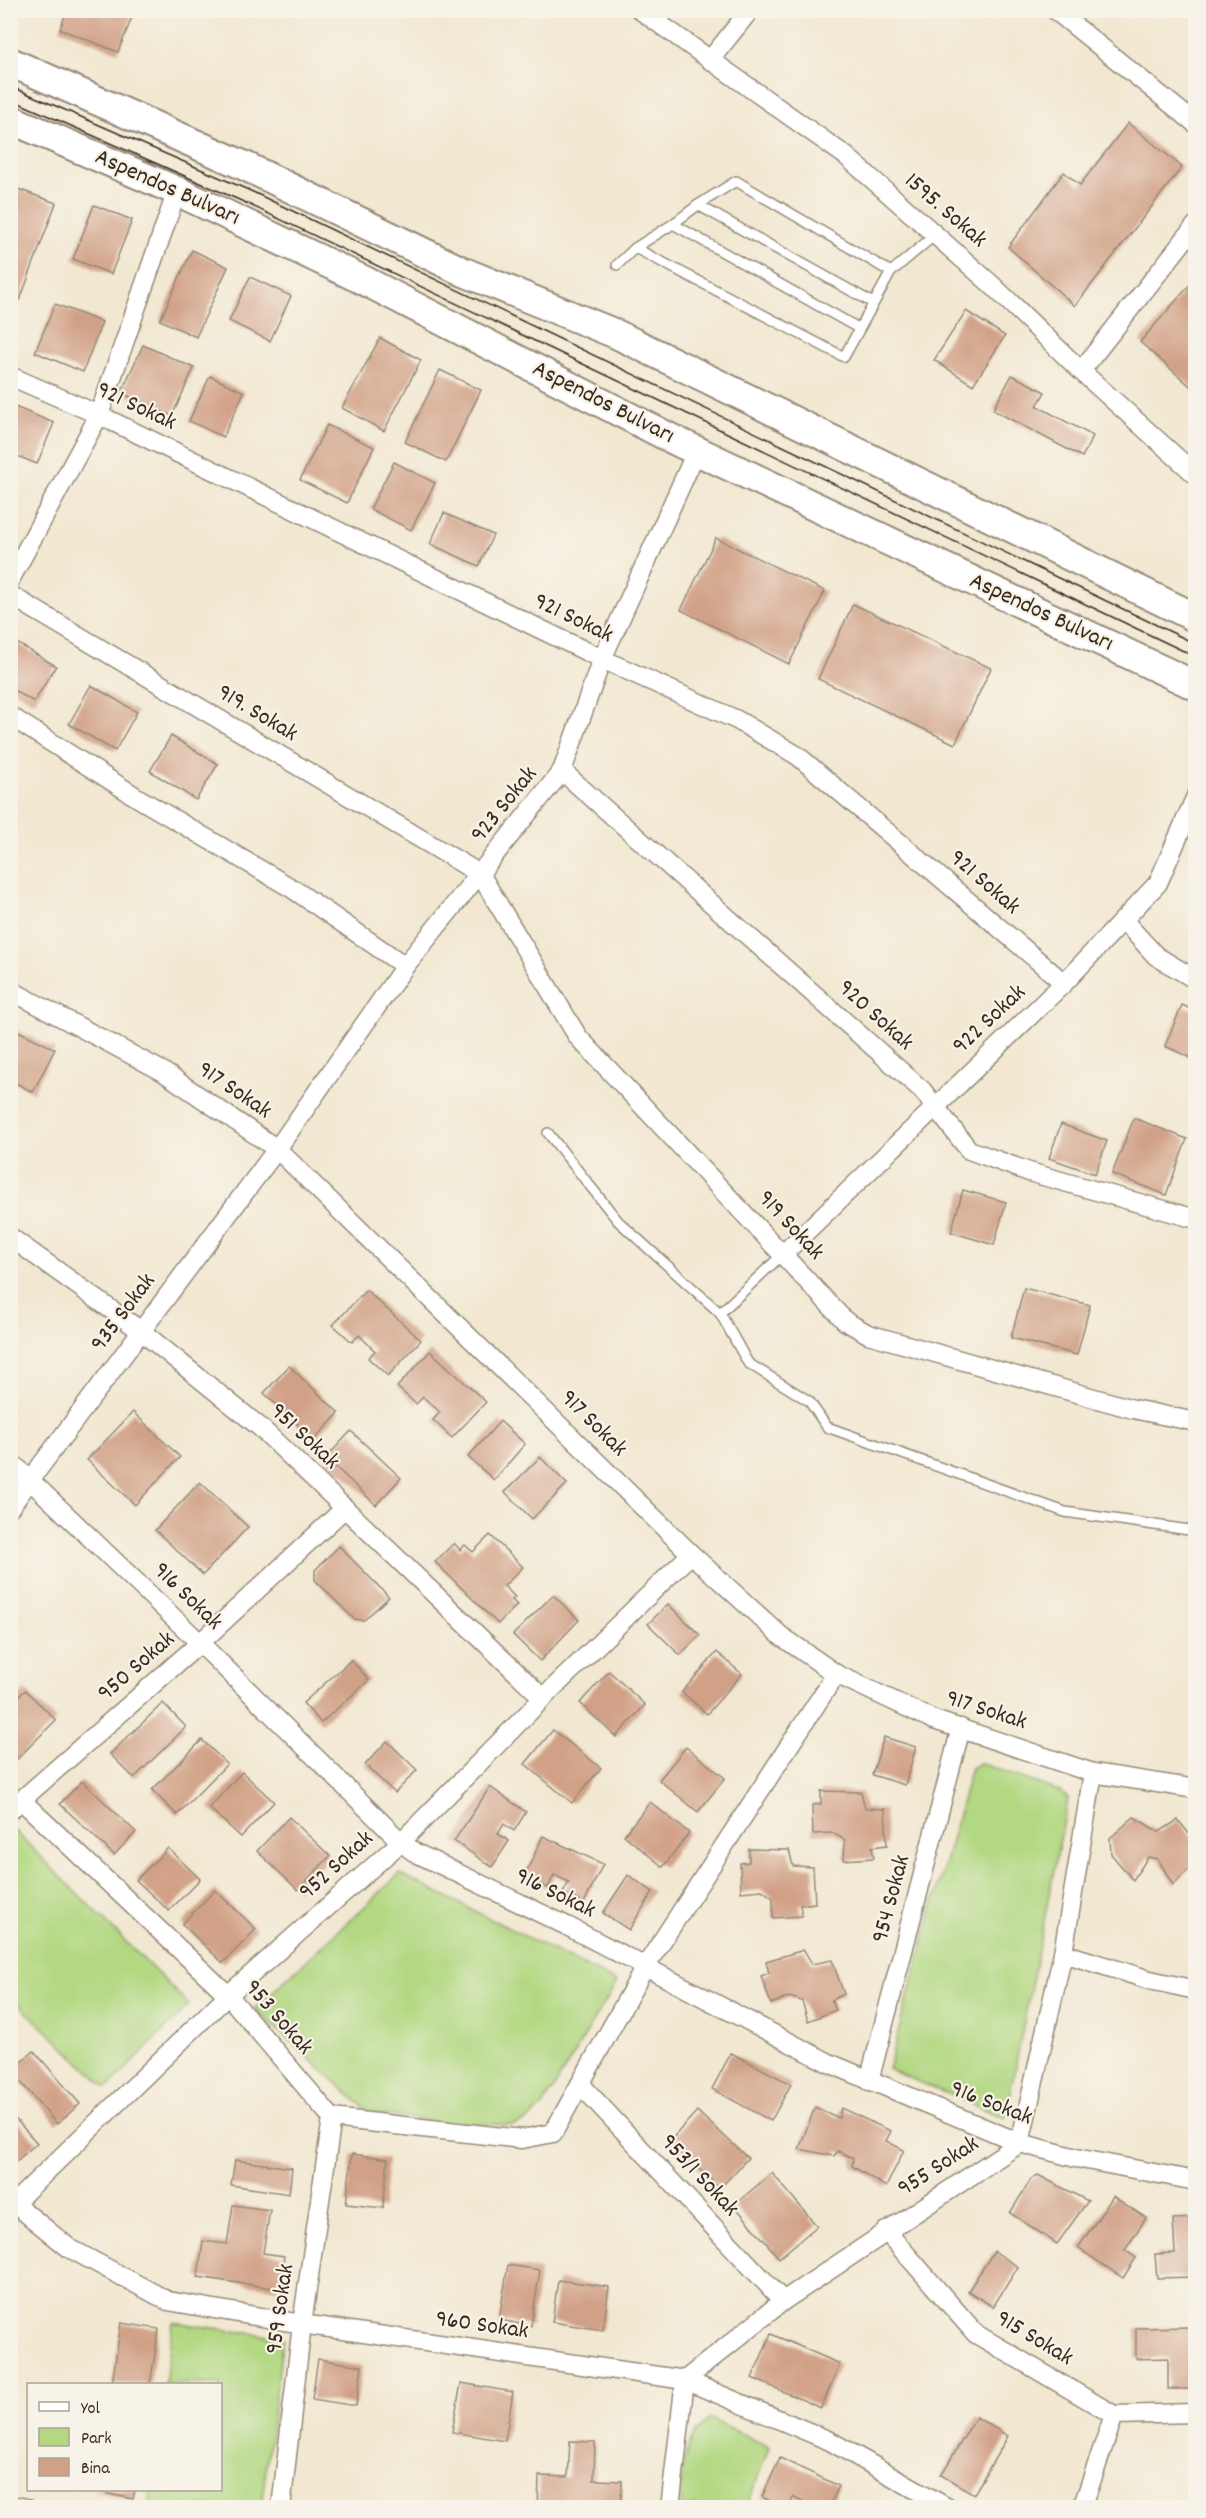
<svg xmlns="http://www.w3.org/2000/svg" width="1206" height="2518" viewBox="0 0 1206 2518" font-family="Dekko,sans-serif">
<rect width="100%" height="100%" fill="#f7f3e8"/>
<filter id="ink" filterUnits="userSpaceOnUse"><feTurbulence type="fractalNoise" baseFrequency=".0167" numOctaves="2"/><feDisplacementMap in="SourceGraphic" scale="12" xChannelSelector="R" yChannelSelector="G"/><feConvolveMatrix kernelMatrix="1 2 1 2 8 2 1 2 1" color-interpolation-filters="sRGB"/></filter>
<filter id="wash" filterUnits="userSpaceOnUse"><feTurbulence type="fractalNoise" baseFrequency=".008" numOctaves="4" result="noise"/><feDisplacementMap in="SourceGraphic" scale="24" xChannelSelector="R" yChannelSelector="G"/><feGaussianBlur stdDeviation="1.35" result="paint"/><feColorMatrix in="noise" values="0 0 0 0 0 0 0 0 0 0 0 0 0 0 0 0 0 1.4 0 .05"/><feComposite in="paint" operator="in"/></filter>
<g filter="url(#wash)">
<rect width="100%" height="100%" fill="#f2e8d2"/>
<g fill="#b2d882" stroke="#768150" stroke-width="1.5">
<polygon points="980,1763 1061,1792 1068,1799 1005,2118 888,2069 971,1768"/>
<polygon points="10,1826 189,2005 107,2088 11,1997"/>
<polygon points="400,1874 617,1982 543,2106 528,2120 515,2125 444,2123 370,2113 254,2009"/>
<polygon points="173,2322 283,2338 261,2507 165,2508 149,2505 151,2490 220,2490 220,2384 165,2384"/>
<path d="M710,2419L769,2447L747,2507H682C679,2486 682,2451 696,2433C700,2428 706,2423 710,2419Z"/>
</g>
<g id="blocks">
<g fill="#d1a187">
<polygon points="67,10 135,10 118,52 60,29"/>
<polygon points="1128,123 1182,167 1075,306 1008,247 1064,172 1080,185"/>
<polygon points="10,186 56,203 20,300 10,296"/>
<polygon points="94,205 132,220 111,274 73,259"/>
<polygon points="192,250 228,267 196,337 160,320"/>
<polygon points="250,277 291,296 270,341 229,321"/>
<polygon points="1196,278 1196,391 1140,342"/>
<polygon points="55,304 102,322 83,372 35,352"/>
<polygon points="966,311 1005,336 973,385 934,360"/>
<polygon points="380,338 421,360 384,431 342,408"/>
<polygon points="143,345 194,368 172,416 121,393"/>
<polygon points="440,370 481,390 446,462 405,442"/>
<polygon points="1012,375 1045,392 1037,406 1093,436 1082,457 993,410"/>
<polygon points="210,376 244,392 223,437 189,421"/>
<polygon points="10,405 54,423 37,464 10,453"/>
<polygon points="327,425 374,447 347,503 300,480"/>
<polygon points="394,462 435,483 411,530 370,509"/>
<polygon points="444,513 493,535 479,566 430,544"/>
<polygon points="716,538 825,591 789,664 681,610"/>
<polygon points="853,604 991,668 955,744 818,679"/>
<polygon points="10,639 56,666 34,702 10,688"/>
<polygon points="91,685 137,712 115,751 69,724"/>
<polygon points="171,736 218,764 196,800 150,771"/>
<polygon points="1182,1005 1196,1011 1196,1060 1165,1046"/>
<polygon points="10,1027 55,1049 33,1092 10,1080"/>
<polygon points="1134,1118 1187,1139 1166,1195 1112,1174"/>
<polygon points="1061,1124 1107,1141 1095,1174 1049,1158"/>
<polygon points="963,1190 1006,1202 994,1245 951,1232"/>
<polygon points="1024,1288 1090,1305 1077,1355 1011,1338"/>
<polygon points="366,1290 421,1340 388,1376 368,1358 375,1351 359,1335 352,1342 333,1325"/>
<polygon points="430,1351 486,1402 452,1438 433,1420 440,1412 423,1397 416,1404 397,1387"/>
<polygon points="289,1366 339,1413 314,1440 264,1393"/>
<polygon points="133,1412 180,1457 135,1505 87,1460"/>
<polygon points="500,1421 525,1444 494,1480 468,1457"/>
<polygon points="351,1431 401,1478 376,1505 326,1458"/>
<polygon points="540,1457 567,1484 532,1519 505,1492"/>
<polygon points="200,1482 248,1527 203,1575 155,1530"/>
<polygon points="490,1535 523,1567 504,1586 515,1597 512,1600 517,1605 498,1624 435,1562 454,1543 460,1550 465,1545 473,1552"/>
<polygon points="339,1546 389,1597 364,1620 354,1619 315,1580 315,1570"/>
<polygon points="553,1595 579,1620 540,1661 513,1635"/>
<polygon points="668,1604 700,1635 680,1655 648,1624"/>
<polygon points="717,1652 742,1674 707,1714 682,1692"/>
<polygon points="351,1660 369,1680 321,1723 303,1703"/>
<polygon points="609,1671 645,1705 616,1737 580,1703"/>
<polygon points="25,1690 56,1720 10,1766 10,1705"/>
<polygon points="163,1703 186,1727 134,1778 110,1754"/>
<polygon points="553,1730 601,1768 572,1803 525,1764"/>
<polygon points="884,1737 916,1747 905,1785 872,1775"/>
<polygon points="202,1740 227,1764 177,1815 152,1790"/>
<polygon points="387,1741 417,1770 395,1793 365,1765"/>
<polygon points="686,1747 725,1778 698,1812 659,1780"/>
<polygon points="242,1772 274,1802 241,1837 209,1808"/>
<polygon points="82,1781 136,1832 114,1855 60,1804"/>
<polygon points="490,1787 526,1812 514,1831 504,1824 498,1834 509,1841 492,1867 454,1841"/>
<polygon points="821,1791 861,1792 865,1808 885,1809 887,1845 872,1847 874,1858 844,1860 845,1840 833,1833 813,1834 812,1805 821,1804"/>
<polygon points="650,1802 689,1833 663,1867 624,1835"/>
<polygon points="289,1817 330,1856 298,1890 257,1851"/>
<polygon points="1134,1817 1159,1832 1178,1820 1196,1842 1193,1865 1173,1885 1158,1859 1148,1857 1133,1880 1111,1854 1110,1838"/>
<polygon points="543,1836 603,1864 584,1903 563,1893 569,1882 554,1875 548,1888 524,1877"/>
<polygon points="168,1848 200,1879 169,1911 136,1880"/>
<polygon points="749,1849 789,1850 793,1866 813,1867 815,1903 800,1905 802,1916 773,1918 773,1898 762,1890 741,1892 740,1863 749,1862"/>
<polygon points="628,1875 653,1892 629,1930 603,1913"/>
<polygon points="215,1890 256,1929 223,1963 182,1924"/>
<polygon points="804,1950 812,1964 832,1960 844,1994 831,2000 836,2010 808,2021 802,2001 789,1997 771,2004 761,1976 769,1973 766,1961"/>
<polygon points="34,2051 80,2104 57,2124 11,2071"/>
<polygon points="731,2053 791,2084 771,2121 712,2089"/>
<polygon points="815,2107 839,2118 841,2108 891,2131 886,2141 904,2150 886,2187 852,2166 853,2158 838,2151 834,2156 799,2149"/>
<polygon points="697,2111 748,2158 720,2188 669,2142"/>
<polygon points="10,2113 37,2143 14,2163 10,2159"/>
<polygon points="352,2154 388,2159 383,2208 346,2204"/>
<polygon points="235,2160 292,2168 289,2194 231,2185"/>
<polygon points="772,2173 817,2226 779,2258 734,2205"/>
<polygon points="1038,2175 1088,2201 1057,2244 1010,2213 1031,2179"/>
<polygon points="1113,2196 1146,2218 1125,2250 1136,2258 1123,2278 1078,2248"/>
<polygon points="233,2205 270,2210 263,2253 284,2256 279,2289 198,2277 203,2241 227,2244"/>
<polygon points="1196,2218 1196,2277 1157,2278 1155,2254 1175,2253 1173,2219"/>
<polygon points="994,2251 1018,2267 993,2307 968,2291"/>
<polygon points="508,2265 540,2270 531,2326 499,2320"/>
<polygon points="558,2280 609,2287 603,2330 552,2322"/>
<polygon points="121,2323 159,2329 150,2384 112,2384"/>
<polygon points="1196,2327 1196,2360 1190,2360 1191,2389 1168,2389 1168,2358 1136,2359 1136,2328"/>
<polygon points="771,2334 840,2364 821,2408 752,2378"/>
<polygon points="318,2359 362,2366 356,2406 312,2399"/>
<polygon points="461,2383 513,2392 505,2441 452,2432"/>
<polygon points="976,2417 1008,2436 974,2494 941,2475"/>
<polygon points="570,2441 595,2442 594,2480 622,2481 621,2508 590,2508 590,2500 567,2499 567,2508 538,2508 539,2476 568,2477"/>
<polygon points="780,2458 839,2486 829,2508 802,2508 804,2503 793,2497 789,2508 785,2508 762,2497"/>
<polygon points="94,2491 94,2490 135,2490 133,2499"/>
</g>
</g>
</g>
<g filter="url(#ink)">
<use href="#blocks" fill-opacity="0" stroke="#968978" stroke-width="1.5"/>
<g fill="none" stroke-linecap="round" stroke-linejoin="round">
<g stroke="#968978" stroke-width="12">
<g id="service">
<polyline points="698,205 736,181 891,272"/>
<polyline points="673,224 698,205 873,303"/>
<polyline points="635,248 673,224 858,328"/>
<polyline points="617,265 635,248 844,357 891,272 936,234"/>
<polyline points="548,1133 618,1221 720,1313 748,1363 809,1401 827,1427 1065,1512 1196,1531"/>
<polyline points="720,1313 783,1254"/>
</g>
</g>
<g stroke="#968978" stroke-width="21">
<g id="minor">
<polyline points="640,10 846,156 991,284 1081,371 1196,475"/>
<polyline points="1055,10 1196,124"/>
<polyline points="710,60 750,10"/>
<polyline points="1081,371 1196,225"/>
<polyline points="10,376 99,415 602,659 737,720 798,756 1064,983"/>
<polyline points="10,580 99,415 177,191"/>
<polyline points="10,595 480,874 578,1037 845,1321 868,1334 1133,1409 1196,1422"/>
<polyline points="10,716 138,798 293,889 405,966"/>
<polyline points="562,771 922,1090 969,1150 1029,1172 1196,1219"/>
<polyline points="1124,921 1156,956 1196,980"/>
<polyline points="10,990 162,1071 277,1149 691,1554 781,1636 836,1674 934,1720 1093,1773 1196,1789"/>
<polyline points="10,1237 141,1331 261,1428 543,1698"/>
<polyline points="783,1254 1064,983 1158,883 1196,796"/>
<polyline points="10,1461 200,1643 401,1842 414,1852 567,1926 829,2063 1020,2143 1076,2158 1196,2181"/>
<polyline points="10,1507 277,1149 405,966 562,771 602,659 697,450"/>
<polyline points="21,1800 228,1995 332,2118 522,2139 553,2133 645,1967 836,1674"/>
<polyline points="10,1810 200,1643 345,1508"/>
<polyline points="1063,1953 1150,1980 1196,1990"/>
<polyline points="869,2081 961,1728"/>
<polyline points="580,2084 783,2301"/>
<polyline points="10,2200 69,2248 168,2301 302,2324 685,2380 830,2441 948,2508"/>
<polyline points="10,2209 14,2203 228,1995 401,1842 543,1698 691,1554"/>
<polyline points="886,2231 976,2334 1114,2415 1196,2413"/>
<polyline points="10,2505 26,2508"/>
<polyline points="281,2508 302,2324 332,2118"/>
<polyline points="670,2508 685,2380 783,2301 1020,2143 1063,1953 1093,1773"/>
<polyline points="1082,2508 1114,2415"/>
</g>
</g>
<g stroke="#968978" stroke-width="32">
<g id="primary">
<polyline points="10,62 245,166 464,272 616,334 1196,618"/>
<polyline points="10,119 177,191 367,282 676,441 1196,686"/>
</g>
</g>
<use href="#service" stroke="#fff" stroke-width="9"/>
<use href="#minor" stroke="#fff" stroke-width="18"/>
<use href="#primary" stroke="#fff" stroke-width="28"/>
<g stroke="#3b2a1e" stroke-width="1.5">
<polyline points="10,86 253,192 1196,644"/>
<polyline points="10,99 246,203 1196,657"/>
</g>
</g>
</g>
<g text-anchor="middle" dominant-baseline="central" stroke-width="4.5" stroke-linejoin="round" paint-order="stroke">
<g font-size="24" fill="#3b2a1e" stroke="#f7f3e8">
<text transform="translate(167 188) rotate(24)">Aspendos Bulvarı</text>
<text transform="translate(945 211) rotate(41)">1595. Sokak</text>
<text transform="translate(603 403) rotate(27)">Aspendos Bulvarı</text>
<text transform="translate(136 407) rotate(25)">921 Sokak</text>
<text transform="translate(1041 613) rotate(25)">Aspendos Bulvarı</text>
<text transform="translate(573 619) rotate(26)">921 Sokak</text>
<text transform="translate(257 714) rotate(31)">919. Sokak</text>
<text transform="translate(505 805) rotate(-51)">923 Sokak</text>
<text transform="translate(984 883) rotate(41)">921 Sokak</text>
<text transform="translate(875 1016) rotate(42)">920 Sokak</text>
<text transform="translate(990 1020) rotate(-43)">922 Sokak</text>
<text transform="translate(234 1091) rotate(34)">917 Sokak</text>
<text transform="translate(790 1226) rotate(47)">919 Sokak</text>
<text transform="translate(124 1313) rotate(-53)">935 Sokak</text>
<text transform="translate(593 1424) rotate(45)">917 Sokak</text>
<text transform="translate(304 1437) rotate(43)">951 Sokak</text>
<text transform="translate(187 1597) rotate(44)">916 Sokak</text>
<text transform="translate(137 1667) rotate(-41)">950 Sokak</text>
<text transform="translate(986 1711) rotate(18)">917 Sokak</text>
<text transform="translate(337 1866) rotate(-42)">952 Sokak</text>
<text transform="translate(555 1894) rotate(26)">916 Sokak</text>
<text transform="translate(892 1899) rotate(-75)">954 Sokak</text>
<text transform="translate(278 2018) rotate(49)">953 Sokak</text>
<text transform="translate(991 2104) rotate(21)">916 Sokak</text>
<text transform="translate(939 2167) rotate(-33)">955 Sokak</text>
<text transform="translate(699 2176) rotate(47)">953/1 Sokak</text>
<text transform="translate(281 2309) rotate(-82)">959 Sokak</text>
<text transform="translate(482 2326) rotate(8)">960 Sokak</text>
<text transform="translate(1034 2339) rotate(31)">915 Sokak</text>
</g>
</g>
<rect width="1206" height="2518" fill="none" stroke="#f7f3e8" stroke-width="36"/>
<rect x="27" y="2383" width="195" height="108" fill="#f7f3e8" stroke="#aca397" stroke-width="1.5"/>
<rect x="39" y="2402" width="30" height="9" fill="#ffffff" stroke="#aca397" stroke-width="1.5"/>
<text x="81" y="2413" font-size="18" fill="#3b2a1e">Yol</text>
<rect x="39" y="2428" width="30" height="18" fill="#b2d882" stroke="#aca397" stroke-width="1.5"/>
<text x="81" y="2443" font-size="18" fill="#3b2a1e">Park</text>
<rect x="39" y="2458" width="30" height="18" fill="#d1a187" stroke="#aca397" stroke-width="1.5"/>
<text x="81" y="2473" font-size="18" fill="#3b2a1e">Bina</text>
</svg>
